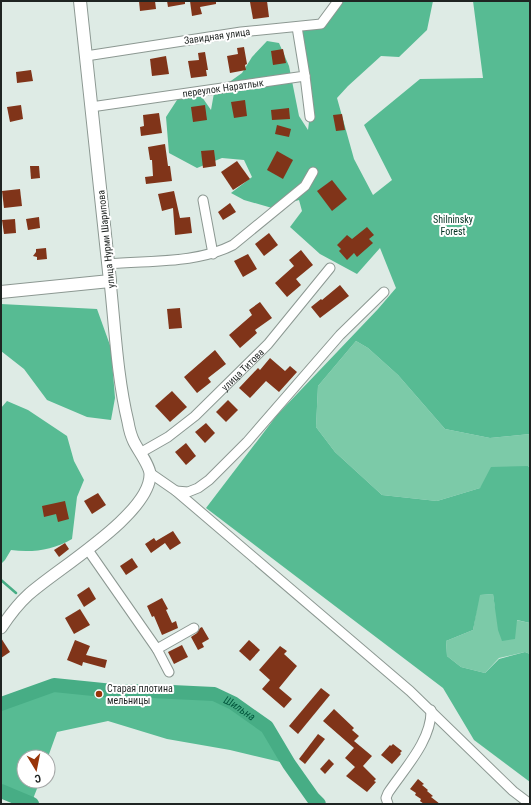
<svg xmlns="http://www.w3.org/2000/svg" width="531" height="805" viewBox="0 0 531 805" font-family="'Roboto Condensed',sans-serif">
<rect width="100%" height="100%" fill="#deebe5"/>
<g fill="#7ccaa8">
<polygon points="356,341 368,348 398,375 445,429 490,438 530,434 530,468 528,466 480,488 437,501 382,495 335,452 316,427 318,386"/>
<polygon points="493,594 495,607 516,620 530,623 530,654 525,652 499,658 485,673 461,667 447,656 446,641 473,630 479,595"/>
</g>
<g fill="#57bb93">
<polygon points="338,1 433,1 427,30 399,57 381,56 348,86 337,98 354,159 373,195 392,180 364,125 420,79 483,78 473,1 530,1 530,434 490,438 445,429 398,375 368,348 356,341 318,386 316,427 335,452 382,495 437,501 480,488 491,467 528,466 530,468 530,623 517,620 515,639 502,641 498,630 493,594 480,595 473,630 446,641 447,656 461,667 485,673 499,659 525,652 530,654 530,782 474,740 443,688 206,508 277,415 378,309 396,288 380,248 357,274 320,254 290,227 302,211 299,200 272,208 244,200 231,193 252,177 244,160 222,158 197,168 169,153 166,117 177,100 195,87 211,110 214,93 242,73 252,57 267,41 279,43 289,66 299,116 308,130 310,114 297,27 321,24"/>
<polygon points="1,304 97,309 111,348 115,398 111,420 87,417 47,400 24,369 1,351"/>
<path d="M7,401L28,410L67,436L74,461L84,480L77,497L72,539C53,550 32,553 11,550L5,560L1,564V408Z"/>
<polygon points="54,685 113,691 151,691 214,694 233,703 267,727 289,764 230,750 167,739 108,721 57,732 48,757 24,757 24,781 40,781 31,804 1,791 1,704"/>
</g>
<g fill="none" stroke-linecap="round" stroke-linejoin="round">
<polyline stroke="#47ad85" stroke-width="2.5" points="1,580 16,593"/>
<g stroke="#47ad85" stroke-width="14">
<path id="s1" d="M1,704L54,685L113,691H151L214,694L233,703L267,727L289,764L313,798L319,804"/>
<polyline points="1,791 32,804"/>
</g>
</g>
<g fill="#803419">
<polygon points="139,1 155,1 156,9 140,11"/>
<polygon points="167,1 185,1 185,4 168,7"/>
<polygon points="190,1 216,1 216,4 200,7 202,14 192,16"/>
<polygon points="262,1 267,1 269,17 253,19 250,2"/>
<polygon points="244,47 247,64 245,65 246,70 230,73 227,56 238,54 237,48"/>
<polygon points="283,49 286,63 273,65 271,51"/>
<polygon points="205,52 208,70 206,70 207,76 191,78 188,61 199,60 198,53"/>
<polygon points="166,56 169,74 152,76 150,59"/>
<polygon points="31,70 33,81 17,83 16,72"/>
<polygon points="245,100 247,116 234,118 231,102"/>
<polygon points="21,105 23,119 10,122 7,107"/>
<polygon points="205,105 207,120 193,122 191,107"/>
<polygon points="289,108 290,119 272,120 271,110"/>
<polygon points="159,113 162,133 141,136 140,127 144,126 143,115"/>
<polygon points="342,114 345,130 336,131 333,115"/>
<polygon points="277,125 291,129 289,137 275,134"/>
<polygon points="165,144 168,166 170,166 172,181 146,184 145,177 153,176 152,160 150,160 148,147"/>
<polygon points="214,150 216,166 203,168 201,151"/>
<polygon points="277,151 293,160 283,179 267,170"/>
<polygon points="237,161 250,179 233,190 221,172"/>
<polygon points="30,166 39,166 40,178 31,179"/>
<polygon points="332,180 347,199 332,211 317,191"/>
<polygon points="20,189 22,206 4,208 2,191"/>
<polygon points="174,191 180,218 190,217 192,233 175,235 173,208 162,211 158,194"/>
<polygon points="230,203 236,212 223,220 218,212"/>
<polygon points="39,217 40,228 28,230 26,219"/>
<polygon points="15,219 16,233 4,234 2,220"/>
<polygon points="367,227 374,235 369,239 373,243 357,257 354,253 347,260 339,251 341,249 337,245 347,235 352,239"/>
<polygon points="269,233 278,245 264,256 255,244"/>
<polygon points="46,248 47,259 37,260 37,257 33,256 36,252 36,249"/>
<polygon points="301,250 313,265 296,279 301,285 287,297 275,283 294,266 289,260"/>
<polygon points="248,254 257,269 243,277 234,261"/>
<polygon points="340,285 349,296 320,318 311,307 321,299 322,300"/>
<polygon points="260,302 272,318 255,330 257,333 240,348 229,335 252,315 249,310"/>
<polygon points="180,308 182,328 169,329 167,309"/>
<polygon points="215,350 226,364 208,378 211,382 197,393 184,377"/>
<polygon points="270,358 285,371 290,366 297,372 279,392 266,381 250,398 239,388 258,368 260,370"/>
<polygon points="172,391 187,407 170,422 155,406"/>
<polygon points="228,400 238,410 226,422 216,412"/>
<polygon points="206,423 215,433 205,443 195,432"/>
<polygon points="186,443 196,456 186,465 175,452"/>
<polygon points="98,493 106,505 92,514 84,501"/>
<polygon points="65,501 69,519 58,522 56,514 44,517 42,506"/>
<polygon points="173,531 181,543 170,550 165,543 151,553 145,544 154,538 156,541"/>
<polygon points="65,543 69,549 59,557 54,550"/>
<polygon points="132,558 138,567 126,575 120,566"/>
<polygon points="89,587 96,599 84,607 77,595"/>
<polygon points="162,598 168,609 166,610 172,623 176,621 178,628 162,635 154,616 152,617 147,606"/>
<polygon points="80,609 90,625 74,634 65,618"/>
<polygon points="202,627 209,639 202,643 204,647 198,650 191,637 197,633 200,628"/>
<polygon points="1,638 10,652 1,658"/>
<polygon points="75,640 90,646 86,655 107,660 105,668 83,662 82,666 67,660"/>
<polygon points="249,640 260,650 250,661 239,651"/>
<polygon points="182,645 188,657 174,664 168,652"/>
<polygon points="280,646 287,651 284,654 297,666 279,688 292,699 284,708 262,689 270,680 259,670"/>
<polygon points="321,688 330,695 298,734 289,726"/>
<polygon points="334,709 354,728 352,730 359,736 354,741 372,756 363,766 376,779 374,781 376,782 367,792 346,776 355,767 345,758 354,748 323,721"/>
<polygon points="318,734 325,739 305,764 299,759"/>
<polygon points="393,744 402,751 400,753 401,754 392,764 381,755 390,745 391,746"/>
<polygon points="329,759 334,764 325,774 320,769"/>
<polygon points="418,779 424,784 422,785 428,790 427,791 433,796 431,797 440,804 424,804 420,801 421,799 415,795 416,793 410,789"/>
</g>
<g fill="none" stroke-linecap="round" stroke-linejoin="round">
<g stroke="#8c9892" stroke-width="11">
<g id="minor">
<polyline points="86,56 241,32 321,24 338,1"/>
<polyline points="305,76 310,117"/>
<polyline points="91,107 305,76 297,27"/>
<polyline points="203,200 213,254"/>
<path d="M108,264C149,260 196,264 233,245L305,186L313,172"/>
<path id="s2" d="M140,453L168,437L195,416L268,344L330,268"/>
<polyline points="150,473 176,491 410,691 513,791 530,804"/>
<polyline points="176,491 188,492 198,488 209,480 247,442 340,335 384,292"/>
<polyline points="88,550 157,649 169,672"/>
<polyline points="157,649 194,628"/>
<path d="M388,804L386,798L388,793C404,769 432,740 431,710"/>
</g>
</g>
<g stroke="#8c9892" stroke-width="13">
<path id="tertiary" d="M1,628C9,616 17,605 28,595C55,570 151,514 150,474C150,466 138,450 134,442C131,436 129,428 128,422C117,376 115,327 110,281"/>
</g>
<g stroke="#8c9892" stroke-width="14">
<polyline id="secondary" points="1,292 110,281 80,1"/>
</g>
<use href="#minor" stroke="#fff" stroke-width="9"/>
<use href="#tertiary" stroke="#fff" stroke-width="11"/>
<use href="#secondary" stroke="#fff" stroke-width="12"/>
</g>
<circle fill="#993408" stroke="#fff" stroke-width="1.5" cx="99" cy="694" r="4"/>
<g text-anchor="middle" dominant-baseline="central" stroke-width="4" stroke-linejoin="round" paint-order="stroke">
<g font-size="10" fill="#1f2422" stroke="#fff">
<text transform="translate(217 36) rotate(-8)">Завидная улица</text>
<text transform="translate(223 88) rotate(-8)">переулок Наратлык</text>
<text transform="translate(106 239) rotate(-96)">улица Нурми Шарипова</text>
<text stroke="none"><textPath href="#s2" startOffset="133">улица Титова</textPath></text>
</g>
<g font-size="10" fill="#043322" stroke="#fff">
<text x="453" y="219">Shilninsky<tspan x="453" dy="12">Forest</tspan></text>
</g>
<g font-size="10" fill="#1f2422" stroke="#fff" text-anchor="start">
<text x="107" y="688">Старая плотина<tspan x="107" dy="12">мельницы</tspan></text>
</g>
<g font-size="11" font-style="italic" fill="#00573c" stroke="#fff">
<text stroke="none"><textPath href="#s1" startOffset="246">Шильна</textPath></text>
</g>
</g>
<rect width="531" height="805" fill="none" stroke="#1f2422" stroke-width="4"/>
<g transform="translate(36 769) rotate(170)"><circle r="19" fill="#ffffff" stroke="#a5a7a7"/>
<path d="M0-3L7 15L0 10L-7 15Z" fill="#993408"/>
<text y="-6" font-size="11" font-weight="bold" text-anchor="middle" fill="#1f2422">С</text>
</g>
</svg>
